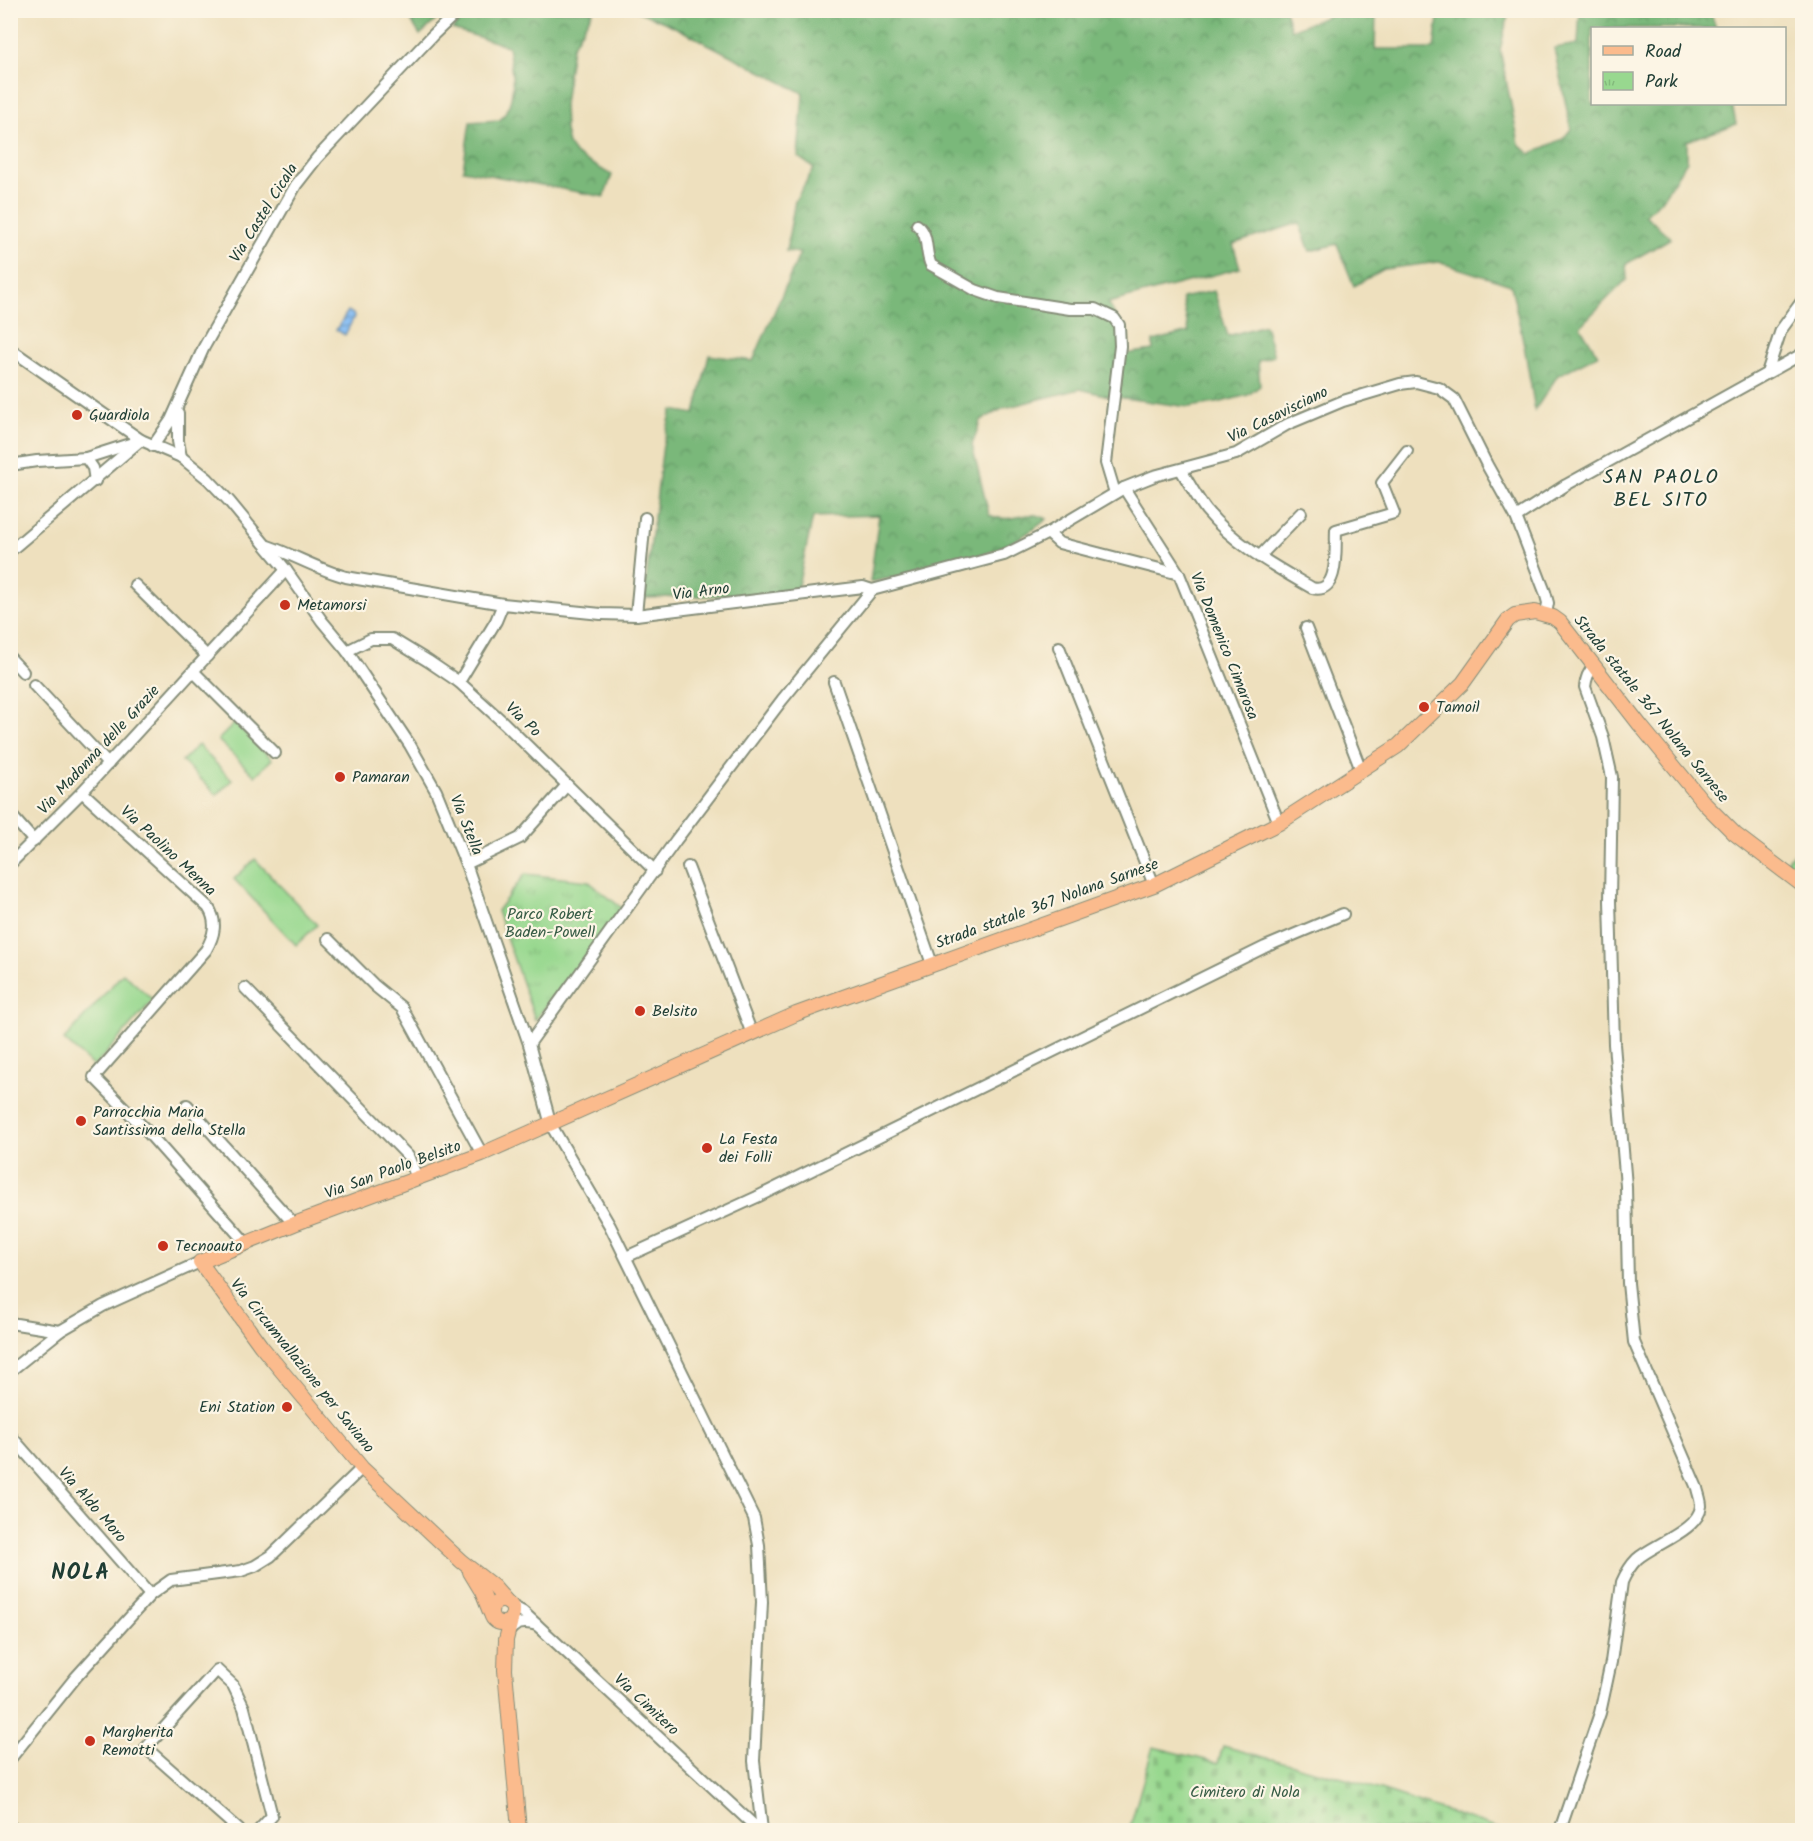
<svg xmlns="http://www.w3.org/2000/svg" width="1813" height="1841" viewBox="0 0 1813 1841" font-family="Kalam,sans-serif">
<defs>
<pattern id="forest-crowns" width="20" height="18" patternUnits="userSpaceOnUse" patternTransform="scale(1.5)"><rect width="20" height="18" fill="#7ab87a"/><path d="M2 6a3 3 0 1 1 6 0M12 15a3 3 0 1 1 6 0" fill="none" stroke="#639765"/></pattern>
<pattern id="cemetery-stones" width="16" height="16" patternUnits="userSpaceOnUse" patternTransform="scale(1.5)"><rect width="16" height="16" fill="#98d88f"/><path d="M2 7V4a2 2 0 0 1 4 0v3zM10 15v-3a2 2 0 0 1 4 0v3z" fill="#83ba7c"/></pattern>
<pattern id="park-tufts" width="24" height="20" patternUnits="userSpaceOnUse" patternTransform="scale(1.5)"><rect width="24" height="20" fill="#98d88f"/><path d="M3 7l-1-3M5 7V3M7 7l1-3M15 17l-1-3M17 17v-4M19 17l1-3" fill="none" stroke="#83ba7c"/></pattern>
<pattern id="water-rules" width="6" height="5" patternUnits="userSpaceOnUse" patternTransform="scale(1.5)"><rect width="6" height="5" fill="#84bcf4"/><path d="M0 2.5h6" fill="none" stroke="#6b9ac6"/></pattern>
</defs>
<rect width="100%" height="100%" fill="#fcf5e5"/>
<filter id="ink" filterUnits="userSpaceOnUse"><feTurbulence type="fractalNoise" baseFrequency=".0167" numOctaves="2"/><feDisplacementMap in="SourceGraphic" scale="12" xChannelSelector="R" yChannelSelector="G"/><feConvolveMatrix kernelMatrix="1 2 1 2 8 2 1 2 1" color-interpolation-filters="sRGB"/></filter>
<filter id="wash" filterUnits="userSpaceOnUse"><feTurbulence type="fractalNoise" baseFrequency=".008" numOctaves="4" result="noise"/><feDisplacementMap in="SourceGraphic" scale="24" xChannelSelector="R" yChannelSelector="G"/><feGaussianBlur stdDeviation="1.35" result="paint"/><feColorMatrix in="noise" values="0 0 0 0 0 0 0 0 0 0 0 0 0 0 0 0 0 1.4 0 .05"/><feComposite in="paint" operator="in"/></filter>
<g filter="url(#wash)">
<rect width="100%" height="100%" fill="#eee0be"/>
<g fill="#98d88f" stroke="#5c8a62" stroke-width="1.5">
<polygon points="235,723 272,759 255,776 218,740"/>
<polygon points="198,745 232,780 217,795 182,761"/>
<polygon points="1802,845 1802,869 1786,861"/>
<polygon points="255,859 317,925 296,945 234,879"/>
<polygon points="123,973 153,1000 94,1067 64,1040"/>
</g>
<g fill="url(#forest-crowns)" stroke="#4c7a57" stroke-width="1.5">
<path d="M473,10L593,11L572,47L564,104L565,131L568,144L576,155L612,175L604,197L463,170L470,122L500,120C519,98 512,73 508,46L452,29Z"/>
<path d="M1285,10L1291,30L1341,11L1376,10L1375,49H1434L1439,11H1509L1500,50L1519,144L1530,154L1563,139L1571,129L1554,48L1578,44L1580,11H1710L1716,28H1592V104H1732L1736,124L1687,141V161L1662,199L1645,215L1671,238L1626,264L1627,279L1580,326L1598,355L1558,375L1535,410L1524,345L1511,285L1439,262L1384,269L1354,286L1337,244L1310,251L1299,223L1233,244L1240,268L1108,303L1115,315L1125,354L1153,350V341L1189,332L1182,298L1214,291L1228,336L1265,325L1274,356L1258,361L1260,386L1248,395L1217,403L1189,407L1109,396L1080,389L1004,408L981,420L972,445L989,515C1014,526 1024,507 1047,519C999,559 930,571 870,582L879,515L813,517L797,590L763,594L644,598L663,445L672,410L695,414L709,355L753,361L800,253L786,251L795,201L814,168L798,157L803,93L669,24L637,11Z"/>
<polygon points="405,11 446,11 420,35"/>
</g>
<polygon fill="url(#cemetery-stones)" stroke="#5c8a62" stroke-width="1.5" points="1223,1746 1350,1780 1502,1830 1129,1830 1153,1747 1218,1763"/>
<polygon fill="url(#park-tufts)" stroke="#5c8a62" stroke-width="1.5" points="525,874 588,881 623,909 535,1020 497,911"/>
<polygon fill="url(#water-rules)" stroke="#527c94" stroke-width="1.5" points="348,311 353,314 354,317 345,335 336,330"/>
</g>
<g filter="url(#ink)">
<g fill="none" stroke-linecap="round" stroke-linejoin="round">
<g stroke="#868e79" stroke-width="14">
<g id="minor">
<path d="M917,225C930,235 924,251 931,265L975,290L998,298L1070,309H1095L1114,318L1119,325L1120,346L1106,463L1115,493"/>
<polyline points="10,349 141,440 181,457 208,479 229,501 286,570 322,621 347,651 410,745 436,791 466,864 529,1044 551,1125 610,1226 754,1518 759,1545 762,1602 754,1761 762,1830"/>
<polyline points="1767,373 1781,330 1802,301"/>
<polyline points="178,413 178,441 181,457"/>
<polyline points="153,446 171,420 204,347 296,185 317,158 365,107 432,36 459,10"/>
<polyline points="86,458 93,468 95,481"/>
<polyline points="10,465 37,461 86,458 136,442"/>
<path d="M1181,470C1189,483 1197,498 1206,510C1234,544 1274,566 1312,588C1340,595 1335,548 1336,530L1394,513L1382,483L1407,451"/>
<polyline points="1124,488 1179,574 1279,823"/>
<polyline points="1048,533 1059,543 1179,574"/>
<path d="M268,546C294,555 319,570 346,577L503,604L601,614L636,615L863,587L872,590L1004,555L1048,533L1124,488L1154,476L1236,454L1288,424L1343,401L1400,384L1416,382L1439,388L1454,399L1487,465L1516,517"/>
<polyline points="10,551 141,440"/>
<polyline points="1259,557 1301,513"/>
<polyline points="135,585 207,656"/>
<polyline points="1546,614 1548,603 1545,592 1516,517 1566,485 1802,354"/>
<polyline points="636,615 645,518"/>
<polyline points="1306,628 1361,770"/>
<polyline points="1059,647 1154,885"/>
<polyline points="347,651 371,639 392,639 428,661 459,682 504,723 655,871"/>
<polyline points="10,658 23,672"/>
<polyline points="193,671 275,753"/>
<polyline points="459,682 496,621 503,604"/>
<polyline points="834,682 932,964"/>
<polyline points="34,685 108,764"/>
<path d="M82,792L208,907C218,922 214,936 206,950L94,1077L144,1128L246,1243"/>
<polyline points="10,814 34,841"/>
<polyline points="10,864 82,792 286,570"/>
<polyline points="466,864 520,838 567,785"/>
<polyline points="688,867 752,1034"/>
<polyline points="328,939 375,986 402,1008 482,1154"/>
<polyline points="245,988 408,1156 417,1178"/>
<polyline points="529,1044 676,840 782,700 872,590"/>
<polyline points="187,1105 294,1224"/>
<polyline points="626,1257 757,1197 1265,947 1343,914"/>
<polyline points="10,1323 60,1331"/>
<polyline points="10,1371 60,1331 103,1306 200,1262"/>
<polyline points="10,1435 150,1595"/>
<polyline points="510,1605 523,1612 537,1625 759,1830"/>
<path d="M507,1635C514,1622 524,1621 537,1625"/>
<polyline points="10,1759 76,1677 150,1595 171,1580 241,1571 255,1566 271,1556 362,1468"/>
<polyline points="10,1826 15,1830"/>
<polyline points="239,1830 146,1748 217,1670 233,1685 244,1708 272,1816 259,1830"/>
<path d="M1560,1830L1600,1713L1611,1662L1622,1582C1626,1573 1630,1566 1637,1559C1654,1544 1699,1530 1701,1506C1701,1500 1698,1493 1697,1488L1634,1342L1628,1283L1626,1186L1614,1044L1610,901L1612,777L1603,737L1585,687C1586,678 1588,673 1594,666"/>
</g>
</g>
<g stroke="#868e79" stroke-width="16">
<g id="major">
<polyline points="470,1572 482,1592 490,1612"/>
<circle cx="502" cy="1612" r="11"/>
<polyline points="508,1603 494,1587 461,1561 362,1468 261,1346 200,1262 294,1224 482,1154 796,1014 1154,885 1279,823 1398,746 1463,683 1508,620 1515,615 1535,612 1553,617 1560,622 1640,725 1705,804 1735,834 1802,885"/>
<polyline points="512,1616 506,1640 505,1670 519,1830"/>
</g>
</g>
<use href="#minor" stroke="#fff" stroke-width="10"/>
<use href="#major" stroke="#fbbb8d" stroke-width="14"/>
</g>
</g>
<g fill="#c8321e" stroke="#fcf5e5" stroke-width="2">
<circle cx="77" cy="415" r="6"/>
<circle cx="285" cy="605" r="6"/>
<circle cx="1424" cy="707" r="6"/>
<circle cx="340" cy="777" r="6"/>
<circle cx="640" cy="1011" r="6"/>
<circle cx="81" cy="1121" r="6"/>
<circle cx="707" cy="1148" r="6"/>
<circle cx="163" cy="1246" r="6"/>
<circle cx="287" cy="1407" r="6"/>
<circle cx="90" cy="1741" r="6"/>
</g>
<g text-anchor="middle" dominant-baseline="central" stroke-width="4.5" stroke-linejoin="round" paint-order="stroke">
<g font-size="16" fill="#1f3d34" stroke="#fcf5e5">
<text transform="translate(264 213) rotate(-58)">Via Castel Cicala</text>
<text transform="translate(1278 415) rotate(-26)">Via Casavisciano</text>
<text transform="translate(701 592) rotate(-7)">Via Arno</text>
<text transform="translate(1224 646) rotate(68)">Via Domenico Cimarosa</text>
<text transform="translate(1651 709) rotate(51)">Strada statale 367 Nolana Sarnese</text>
<text transform="translate(523 720) rotate(44)">Via Po</text>
<text transform="translate(99 750) rotate(-47)">Via Madonna delle Grazie</text>
<text transform="translate(466 825) rotate(68)">Via Stella</text>
<text transform="translate(168 851) rotate(43)">Via Paolino Menna</text>
<text transform="translate(1047 904) rotate(-20)">Strada statale 367 Nolana Sarnese</text>
<text transform="translate(393 1170) rotate(-20)">Via San Paolo Belsito</text>
<text transform="translate(302 1366) rotate(51)">Via Circumvallazione per Saviano</text>
<text transform="translate(92 1505) rotate(49)">Via Aldo Moro</text>
<text transform="translate(646 1705) rotate(43)">Via Cimitero</text>
</g>
<g font-size="16" fill="#1f3d34" stroke="#fcf5e5" text-anchor="start">
<text x="89" y="415">Guardiola</text>
<text x="297" y="605">Metamorsi</text>
<text x="1436" y="707">Tamoil</text>
<text x="352" y="777">Pamaran</text>
<text x="652" y="1011">Belsito</text>
<text x="93" y="1112">Parrocchia Maria<tspan x="93" dy="18">Santissima della Stella</tspan></text>
<text x="719" y="1139">La Festa<tspan x="719" dy="18">dei Folli</tspan></text>
<text x="175" y="1246">Tecnoauto</text>
<text x="275" y="1407" text-anchor="end">Eni Station</text>
<text x="102" y="1732">Margherita<tspan x="102" dy="18">Remotti</tspan></text>
</g>
<g font-size="16" fill="#375c46" stroke="#fcf5e5">
<text x="550" y="914">Parco Robert<tspan x="550" dy="18">Baden-Powell</tspan></text>
<text x="1245" y="1792">Cimitero di Nola</text>
</g>
<g font-size="20" letter-spacing="1.5" fill="#1f3d34" stroke="#fcf5e5">
<text x="1661" y="478">SAN PAOLO<tspan x="1661" dy="23">BEL SITO</tspan></text>
</g>
<g font-size="22" font-weight="bold" letter-spacing="1.5" fill="#1f3d34" stroke="#fcf5e5">
<text x="81" y="1573">NOLA</text>
</g>
</g>
<rect width="1813" height="1841" fill="none" stroke="#fcf5e5" stroke-width="36"/>
<rect x="1591" y="27" width="195" height="78" fill="#fcf5e5" stroke="#a4ab9e" stroke-width="1.5"/>
<rect x="1603" y="46" width="30" height="9" fill="#fbbb8d" stroke="#a4ab9e" stroke-width="1.5"/>
<text x="1645" y="57" font-size="18" fill="#1f3d34">Road</text>
<rect x="1603" y="72" width="30" height="18" fill="url(#park-tufts)" stroke="#a4ab9e" stroke-width="1.5"/>
<text x="1645" y="87" font-size="18" fill="#1f3d34">Park</text>
</svg>
